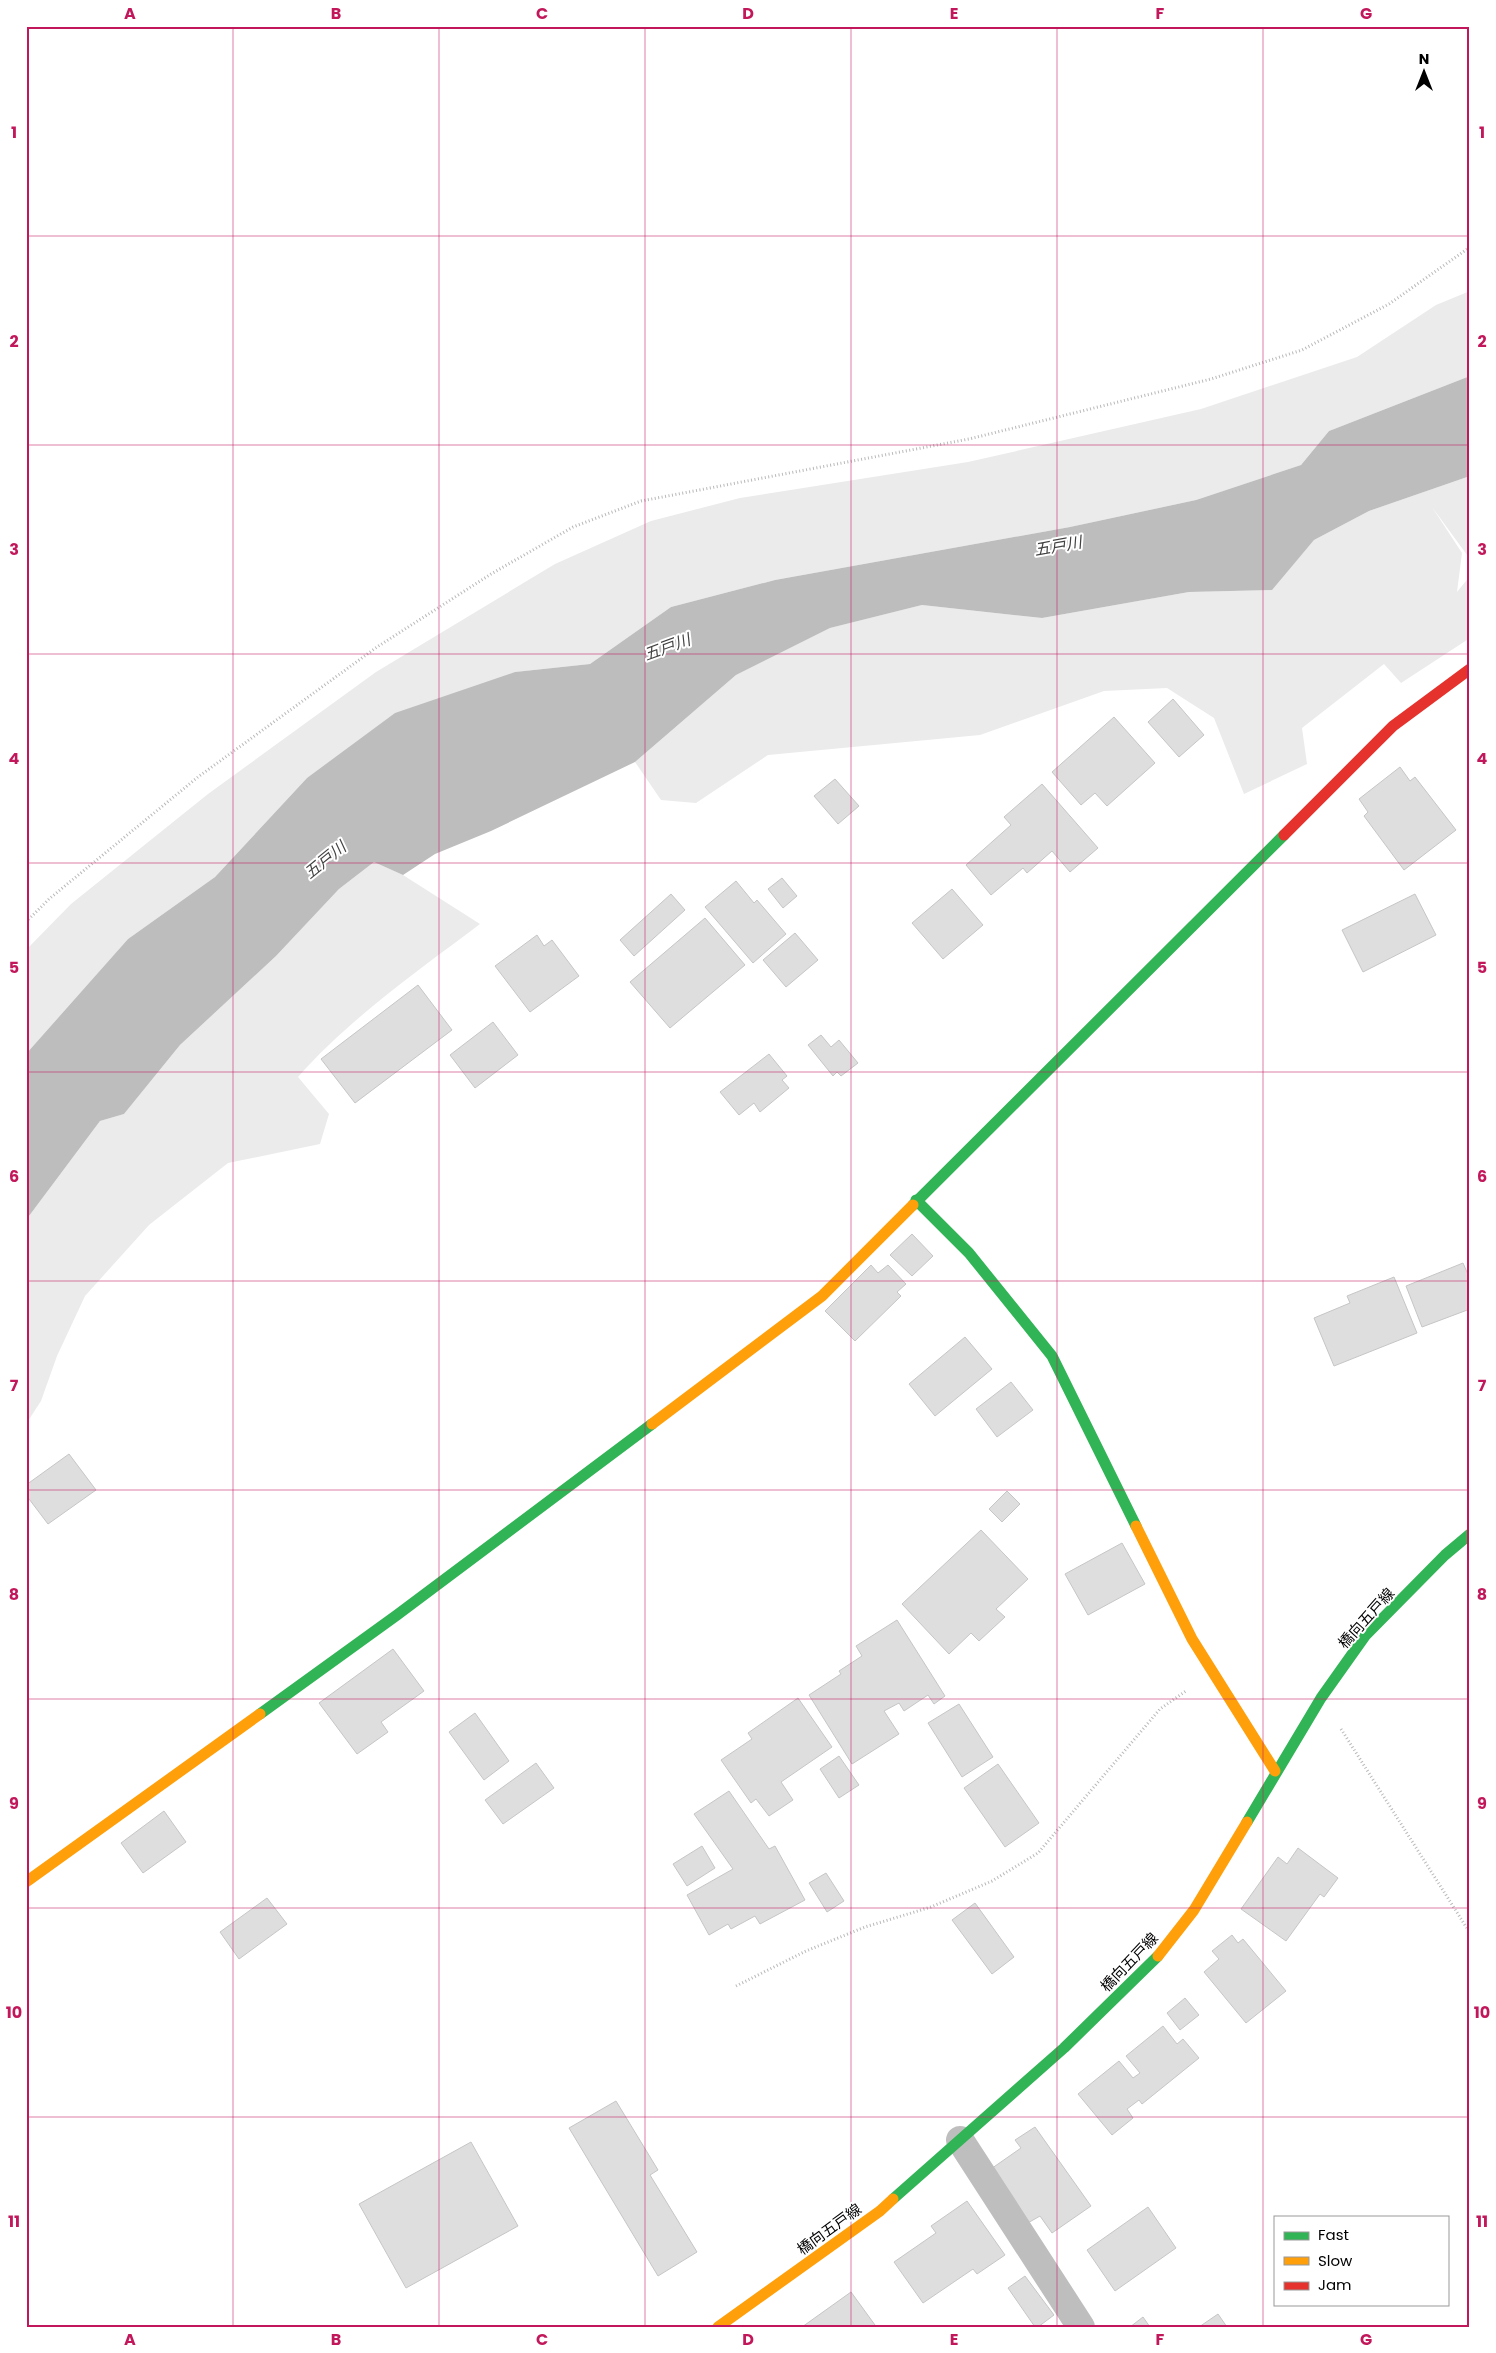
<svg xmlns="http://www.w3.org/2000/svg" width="1496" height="2353" viewBox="0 0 1496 2353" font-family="Poppins,'Noto Sans JP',sans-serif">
<rect width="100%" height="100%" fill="#fff"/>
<g fill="#ebebeb">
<polygon points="1470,291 1470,376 1329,431 1301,465 1196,500 1070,527 775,580 671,607 590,664 515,672 307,778 215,877 128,939 26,1054 26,950 71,904 208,794 376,672 555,564 651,521 740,498 968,462 1201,409 1357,357 1436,305"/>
<polygon points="1470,476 1470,559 1432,507 1462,553 1457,592 1470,576 1470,638 1401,683 1384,664 1302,728 1307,764 1244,794 1214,718 1167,688 1104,691 980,735 768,755 696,803 661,800 635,762 736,675 830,628 922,605 1042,618 1189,592 1271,590 1314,540 1369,511"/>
<path d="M374,862L403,875L480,924C419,970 349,1019 298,1077L329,1114L320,1144L228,1163L149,1225L85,1296L57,1356L41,1401L26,1424V1220L100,1121L124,1114L180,1045L276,956L339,889Z"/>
</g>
<polygon fill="#bdbdbd" points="1470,376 1470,476 1369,511 1314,540 1272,590 1189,592 1042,618 922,605 830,628 736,675 635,762 491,831 435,854 403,875 374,862 339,889 276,956 180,1045 124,1114 100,1121 26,1220 26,1054 128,939 215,877 307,778 395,713 515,672 590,664 671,607 775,580 1070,527 1196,500 1301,465 1329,431"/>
<g fill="#dedede" stroke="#c6c6c6">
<polygon points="1173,699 1204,735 1179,757 1148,722"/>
<polygon points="1114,717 1155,763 1107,806 1095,793 1081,805 1052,772"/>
<polygon points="1400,767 1410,781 1415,777 1456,830 1404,870 1364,816 1368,812 1359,799"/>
<polygon points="835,779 859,806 838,824 814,796"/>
<polygon points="1042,784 1098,848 1070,872 1052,851 1027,873 1023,868 991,895 966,865 1011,825 1004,817"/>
<polygon points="782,878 797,896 783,908 768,889"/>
<polygon points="736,881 754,903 757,900 786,934 753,963 705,907"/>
<polygon points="952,889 983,925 943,959 912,923"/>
<polygon points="671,894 685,910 634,956 620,940"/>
<polygon points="1415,894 1436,935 1363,972 1342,930"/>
<polygon points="705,918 745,965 670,1028 630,982"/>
<polygon points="795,933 818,960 786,987 763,960"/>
<polygon points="537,935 544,946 552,940 579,976 530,1012 495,966"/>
<polygon points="418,985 452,1030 355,1103 321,1059"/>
<polygon points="493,1022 518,1055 475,1088 450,1055"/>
<polygon points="821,1035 831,1047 839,1040 858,1063 841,1076 837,1072 833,1076 808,1045"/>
<polygon points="769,1054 787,1076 782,1080 789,1088 760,1112 754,1103 739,1115 720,1092"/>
<polygon points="912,1234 933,1256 912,1276 890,1255"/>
<polygon points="1463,1263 1470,1279 1470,1309 1422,1327 1406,1286"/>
<polygon points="871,1265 878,1273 888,1265 906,1284 897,1292 901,1296 855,1341 825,1311"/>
<polygon points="1394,1277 1417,1333 1334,1366 1314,1318 1350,1303 1347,1296"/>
<polygon points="965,1337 992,1369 935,1416 909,1384"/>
<polygon points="1011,1382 1033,1410 997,1437 976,1409"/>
<polygon points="69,1454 96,1490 48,1524 26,1495 26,1485"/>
<polygon points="1007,1491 1020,1504 1002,1522 989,1509"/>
<polygon points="981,1530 1028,1579 996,1609 1005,1617 979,1641 971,1633 949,1654 902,1604"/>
<polygon points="1122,1543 1145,1584 1088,1615 1065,1574"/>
<polygon points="897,1620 945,1696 934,1704 928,1695 904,1711 899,1703 884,1711 899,1734 852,1764 809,1695 841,1674 839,1671 862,1656 856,1646"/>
<polygon points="393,1649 424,1691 381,1722 388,1732 357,1754 319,1703"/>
<polygon points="798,1698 832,1747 781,1782 793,1800 769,1816 756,1799 751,1803 721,1760 752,1739 748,1733"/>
<polygon points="959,1704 993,1757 962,1777 928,1723"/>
<polygon points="475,1713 509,1761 484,1780 449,1732"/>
<polygon points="839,1756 859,1785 839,1798 820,1769"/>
<polygon points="536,1763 554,1788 503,1824 485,1800"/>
<polygon points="998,1764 1039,1823 1005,1847 964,1788"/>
<polygon points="729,1791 769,1849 775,1846 805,1900 760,1924 755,1916 731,1929 728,1924 709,1935 687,1895 733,1869 694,1814"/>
<polygon points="164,1811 186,1842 143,1873 121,1843"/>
<polygon points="702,1846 715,1868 687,1886 673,1864"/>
<polygon points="1298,1848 1338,1878 1324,1897 1320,1894 1286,1941 1241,1909 1278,1857 1287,1864"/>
<polygon points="826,1873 844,1901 827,1912 809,1883"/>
<polygon points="267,1898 287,1924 239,1959 220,1932"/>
<polygon points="975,1903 1014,1957 992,1974 952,1920"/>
<polygon points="1232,1935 1238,1943 1243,1939 1286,1991 1246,2023 1204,1972 1219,1959 1212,1951"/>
<polygon points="1185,1998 1199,2015 1180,2030 1167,2013"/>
<polygon points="1163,2026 1177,2044 1183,2039 1199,2058 1142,2104 1139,2100 1127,2109 1133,2118 1112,2135 1078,2094 1119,2061 1133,2078 1140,2073 1126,2056"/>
<polygon points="616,2101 658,2170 650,2175 697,2252 658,2276 569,2128"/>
<polygon points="1035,2127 1091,2206 1052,2233 1040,2216 1026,2224 988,2171 1021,2148 1015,2140"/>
<polygon points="471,2142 518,2226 406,2288 359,2204"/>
<polygon points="967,2201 1005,2255 977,2274 973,2269 923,2303 894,2262 936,2233 931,2226"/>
<polygon points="1148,2207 1176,2248 1115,2291 1087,2250"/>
<polygon points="1025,2276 1054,2315 1038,2327 1035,2327 1008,2288"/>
<polygon points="851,2292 875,2325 872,2327 802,2327"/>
<polygon points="1218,2314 1227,2327 1199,2327"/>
<polygon points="1143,2317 1150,2327 1130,2327"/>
</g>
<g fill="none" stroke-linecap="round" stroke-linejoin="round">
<g stroke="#b9b9b9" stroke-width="3" stroke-dasharray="1 2.5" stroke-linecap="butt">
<polyline points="26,922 49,899 198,777 377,647 491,574 573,527 641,501 969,439 1211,379 1302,350 1389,304 1470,247"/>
<polyline points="1341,1729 1470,1933"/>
<polyline points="736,1986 806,1951 865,1927 931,1907 992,1881 1038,1853 1160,1709 1186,1691"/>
</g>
<polyline stroke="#bebebe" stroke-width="28" points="960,2140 1081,2327"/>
<g stroke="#30b455" stroke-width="11">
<polyline points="916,1200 969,1253 1052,1356 1136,1526"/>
<polyline points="913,1205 1284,835"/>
<polyline points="260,1714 397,1615 652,1424"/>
<polyline points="1247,1822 1321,1698 1365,1636 1445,1555 1470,1534"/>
<polyline points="893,2199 1064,2048 1158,1956"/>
</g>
<g stroke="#ff9f0a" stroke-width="11">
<polyline points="652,1424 822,1296 913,1205"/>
<polyline points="1136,1526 1192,1639 1275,1771"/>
<polyline points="26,1882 260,1714"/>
<polyline points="1158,1956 1194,1910 1247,1822"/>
<polyline points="718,2327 880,2211 893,2199"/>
</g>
<polyline stroke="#e5322d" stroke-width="11" points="1284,835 1393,726 1470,669"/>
</g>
<path fill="none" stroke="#c2185b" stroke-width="1" stroke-opacity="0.55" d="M233,26V2327M439,26V2327M645,26V2327M851,26V2327M1057,26V2327M1263,26V2327M26,236H1470M26,445H1470M26,654H1470M26,863H1470M26,1072H1470M26,1281H1470M26,1490H1470M26,1699H1470M26,1908H1470M26,2117H1470"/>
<g text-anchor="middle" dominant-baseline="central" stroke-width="4" stroke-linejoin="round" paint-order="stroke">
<g font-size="15" fill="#000" stroke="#fff">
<text transform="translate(1366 1618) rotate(-48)">橋向五戸線</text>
<text transform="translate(1129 1962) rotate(-46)">橋向五戸線</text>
<text transform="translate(829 2229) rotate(-36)">橋向五戸線</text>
</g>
<g font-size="16" font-style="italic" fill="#424242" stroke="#fff">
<text transform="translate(1058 546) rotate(-10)">五戸川</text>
<text transform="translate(667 647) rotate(-20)">五戸川</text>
<text transform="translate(325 860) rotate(-39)">五戸川</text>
</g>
</g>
<rect width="1496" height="2353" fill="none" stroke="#ffffff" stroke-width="55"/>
<rect x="1274" y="2216" width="175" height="90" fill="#ffffff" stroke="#999999"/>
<rect x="1284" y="2232" width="25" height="8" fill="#30b455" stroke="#999999"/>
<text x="1318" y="2240" font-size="15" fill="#000000">Fast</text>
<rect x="1284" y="2257" width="25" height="8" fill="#ff9f0a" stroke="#999999"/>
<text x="1318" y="2266" font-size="15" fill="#000000">Slow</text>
<rect x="1284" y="2282" width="25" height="8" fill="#e5322d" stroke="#999999"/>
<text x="1318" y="2290" font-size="15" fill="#000000">Jam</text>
<g transform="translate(1424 72)" stroke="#ffffff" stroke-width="4" paint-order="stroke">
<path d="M0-4L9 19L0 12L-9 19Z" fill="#000000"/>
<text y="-8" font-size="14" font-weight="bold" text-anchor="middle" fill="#000000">N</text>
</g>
<rect x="28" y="28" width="1440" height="2298" fill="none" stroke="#c2185b" stroke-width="2"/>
<g font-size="16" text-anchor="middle" font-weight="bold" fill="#c2185b">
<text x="130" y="19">A</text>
<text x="336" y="19">B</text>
<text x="542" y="19">C</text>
<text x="748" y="19">D</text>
<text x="954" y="19">E</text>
<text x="1160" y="19">F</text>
<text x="1366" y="19">G</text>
<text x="14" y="138">1</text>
<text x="1482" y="138">1</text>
<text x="14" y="347">2</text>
<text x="1482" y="347">2</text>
<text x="14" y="555">3</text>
<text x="1482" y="555">3</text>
<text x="14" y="764">4</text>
<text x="1482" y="764">4</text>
<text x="14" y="973">5</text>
<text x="1482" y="973">5</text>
<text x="14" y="1182">6</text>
<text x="1482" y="1182">6</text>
<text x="14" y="1391">7</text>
<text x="1482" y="1391">7</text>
<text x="14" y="1600">8</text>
<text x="1482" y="1600">8</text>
<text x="14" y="1809">9</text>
<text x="1482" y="1809">9</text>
<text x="14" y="2018">10</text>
<text x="1482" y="2018">10</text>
<text x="14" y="2227">11</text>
<text x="1482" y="2227">11</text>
<text x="130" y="2345">A</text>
<text x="336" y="2345">B</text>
<text x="542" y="2345">C</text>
<text x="748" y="2345">D</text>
<text x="954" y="2345">E</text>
<text x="1160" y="2345">F</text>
<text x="1366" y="2345">G</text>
</g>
</svg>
